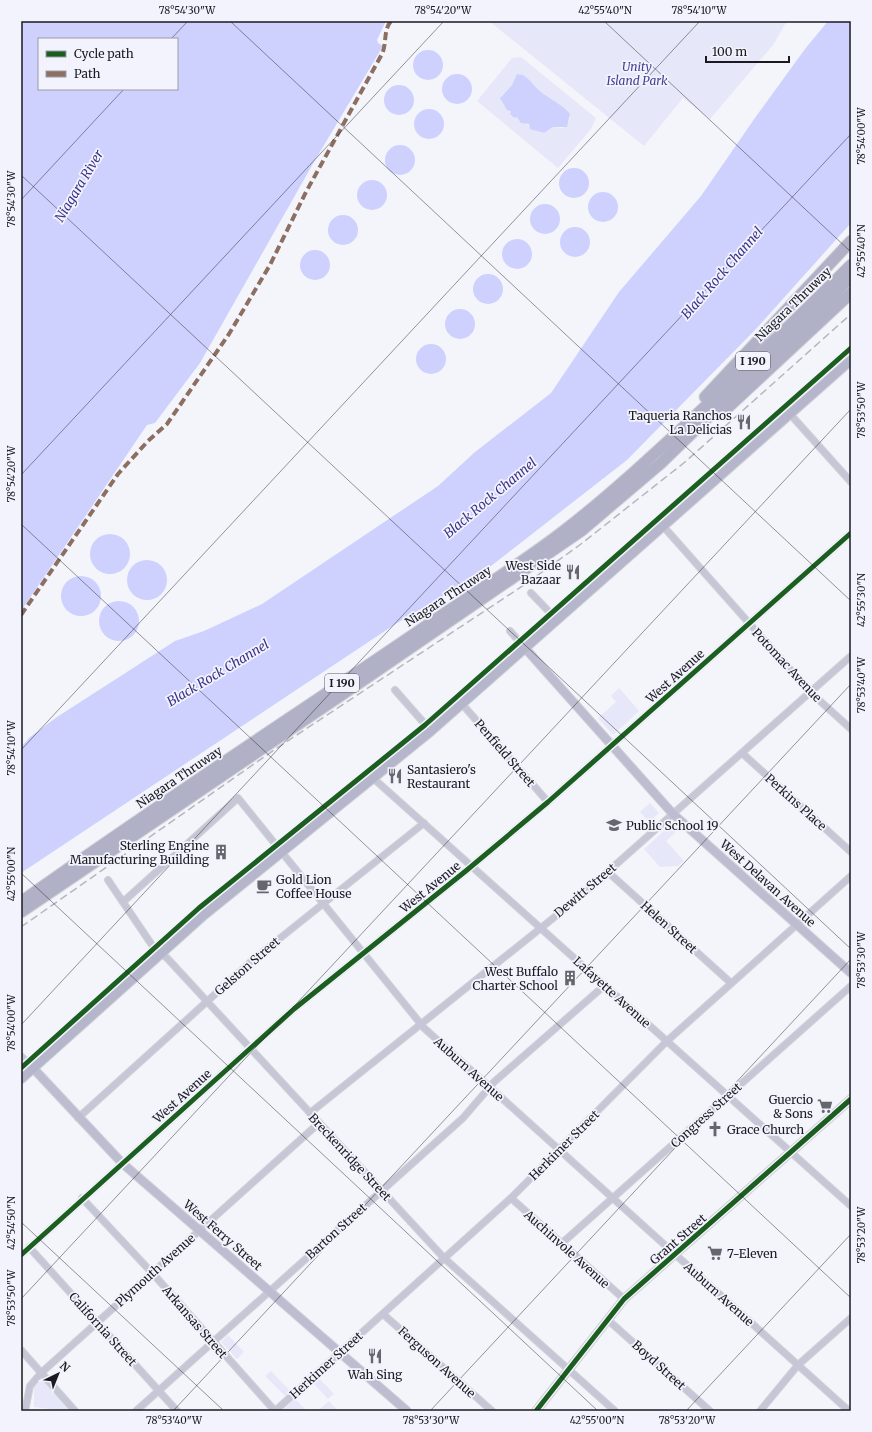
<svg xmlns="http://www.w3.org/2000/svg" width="872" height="1432" viewBox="0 0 872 1432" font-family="Merriweather,serif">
<rect width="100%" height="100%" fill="#f4f5fa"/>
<g fill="#e6e7f9" fill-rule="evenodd">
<polygon points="489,21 787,21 773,45 710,119 683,98 644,146"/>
<path d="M521,57L596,118L591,129L558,168L477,101L512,58ZM517,74C528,75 532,84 539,90C550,100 560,105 570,117L568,124L563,128L553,127L544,133C538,133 522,121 517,117L514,118L510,114L511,111L503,103L501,96L512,85Z"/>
<polygon points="619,688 639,711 613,735 598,718 616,702 611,696"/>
<polygon points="650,803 659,813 649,822 640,812"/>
<polygon points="673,823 679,829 666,841 684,861 678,866 660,867 644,849"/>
<path d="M543,971L549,973L534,990C530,982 534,974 543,971Z"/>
<polygon points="228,1335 244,1352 237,1359 221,1342"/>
<polygon points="271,1371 290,1391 285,1396 265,1376"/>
<polygon points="318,1377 334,1394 328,1399 312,1382"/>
<polygon points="42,1380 69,1411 34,1407 34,1387"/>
<polygon points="295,1399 307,1411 283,1411 283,1410"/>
<polygon points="329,1401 338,1411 317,1411"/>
</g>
<g fill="#ced1fe" fill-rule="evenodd">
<path d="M21,21H386L377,40L378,43L383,46L314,162L200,363L155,423L147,425L21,611ZM39,39H177V89H39Z"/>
<polygon points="828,21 851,21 851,223 756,329 627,460 482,573 397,623 21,873 21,747 30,737 57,717 175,641 204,631 262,604 438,486 475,452 551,393 619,292 701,196 757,115 805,49"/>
<circle cx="428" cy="65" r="15"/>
<circle cx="457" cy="89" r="15"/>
<path d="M517,74C519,74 522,75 523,75C530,79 534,86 540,91C549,99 562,104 570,114L567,127H553L544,133L530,129L529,124L521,123L517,117L514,118L510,114L511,111L507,110L500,98L512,85Z"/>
<circle cx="399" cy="100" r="15"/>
<circle cx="429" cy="124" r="15"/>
<circle cx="400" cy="160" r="15"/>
<circle cx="574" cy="183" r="15"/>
<circle cx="372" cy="195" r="15"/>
<circle cx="603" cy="207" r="15"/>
<circle cx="545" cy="219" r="15"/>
<circle cx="343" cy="230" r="15"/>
<circle cx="575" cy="242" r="15"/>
<circle cx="517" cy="254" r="15"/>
<circle cx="315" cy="265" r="15"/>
<circle cx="488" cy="289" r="15"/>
<circle cx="460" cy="324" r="15"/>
<circle cx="431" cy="359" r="15"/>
<circle cx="110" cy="554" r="20"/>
<circle cx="147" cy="580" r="20"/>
<circle cx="81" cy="596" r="20"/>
<circle cx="119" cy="621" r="20"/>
</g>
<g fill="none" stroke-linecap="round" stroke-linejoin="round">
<g stroke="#d2d3d6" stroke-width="8">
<g id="street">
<polyline points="790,414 851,482"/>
<polyline points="663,526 810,692 851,729"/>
<polyline points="531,593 557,620"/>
<polyline points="510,631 525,648"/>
<polyline points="395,690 431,731"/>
<polyline points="462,704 548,802"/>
<polyline points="742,753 851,852"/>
<polyline points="373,778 851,1206"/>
<polyline points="608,872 731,983"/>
<polyline points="108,880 154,948 167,958 444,1258 615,1411"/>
<polyline points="123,902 238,798 424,1028 849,1411"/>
<polyline points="21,1056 33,1068"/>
<polyline points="310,1113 577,899 851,656"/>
<polyline points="78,1118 254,959 424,823"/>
<polyline points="82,1198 155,1276 275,1411"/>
<polyline points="511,1198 624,1299"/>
<polyline points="561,1244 851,986"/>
<polyline points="29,1247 177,1411"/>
<polyline points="21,1255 294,1009 467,870 548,802 851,533"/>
<polyline points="383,1314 492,1411"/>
<polyline points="608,1320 710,1411"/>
<polyline points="21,1350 75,1411"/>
<polyline points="25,1411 30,1386 41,1373 319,1123"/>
<polyline points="136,1411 463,1118 494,1082 605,985"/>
<polyline points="275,1411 511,1198 667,1041 851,876"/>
<polyline points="760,1411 798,1365 851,1318"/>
</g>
</g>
<g stroke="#d2d3d6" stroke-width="10">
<g id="secondary">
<polyline points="525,648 673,814 851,973"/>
<polyline points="33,1068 122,1163 407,1411"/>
<polyline points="536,1411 624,1299 851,1099"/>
</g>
</g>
<g stroke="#d2d3d6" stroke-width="11">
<polyline id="primary" points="21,1079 204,915 431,731 851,360"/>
</g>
<g stroke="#d2d3d6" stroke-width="13">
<g id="highway">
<polyline points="705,397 851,241"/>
<polyline points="722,413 851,293"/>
<path d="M21,902C154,807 291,718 426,626C472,594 520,565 565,530C609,496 651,457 692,419C746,368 799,317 851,265"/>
<polyline points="21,912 365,679 581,531 661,463 824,305 851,277"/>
</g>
</g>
<use href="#street" stroke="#c5c6d6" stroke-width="6"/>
<use href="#secondary" stroke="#bcbdd0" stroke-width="8"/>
<use href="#primary" stroke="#b5b6cc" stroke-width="9"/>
<use href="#highway" stroke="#b0b0c7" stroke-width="11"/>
<polyline stroke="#b5b6bf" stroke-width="1.5" stroke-dasharray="8 4" stroke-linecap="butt" points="21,927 274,750 524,585 581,544 685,462 851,314"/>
<path stroke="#8d6e63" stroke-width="4" stroke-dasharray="8 4" stroke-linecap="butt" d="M21,615L118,474L148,441L167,424L229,334L270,265L306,192L382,54C387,43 383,31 391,21"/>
<g stroke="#f2f3fc" stroke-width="8">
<g id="cycleway">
<polyline points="21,1068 199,908 425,725 851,348"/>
<polyline points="21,1255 294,1009 467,870 548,802 851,533"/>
<polyline points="536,1411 624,1299 851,1099"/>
</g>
</g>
<use href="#cycleway" stroke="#1b5e20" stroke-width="5"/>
</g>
<path fill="none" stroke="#1a1a20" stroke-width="1" stroke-opacity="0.45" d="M230,21L851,601M604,21L851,252M171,39L188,21M21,175L851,949M21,200L124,89M21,475L444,21M21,524L851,1298M21,750L700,21M21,873L598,1411M21,1025L851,134M21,1222L224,1411M21,1299L851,409M173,1411L851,684M430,1411L851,959M686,1411L851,1234"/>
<defs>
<g id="restaurant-bare" transform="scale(1.2)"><path d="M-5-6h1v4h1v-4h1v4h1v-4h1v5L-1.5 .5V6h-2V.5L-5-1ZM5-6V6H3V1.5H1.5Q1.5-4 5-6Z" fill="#66676c" stroke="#f2f3fc" stroke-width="2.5" paint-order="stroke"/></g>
<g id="school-bare" transform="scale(1.2)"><path d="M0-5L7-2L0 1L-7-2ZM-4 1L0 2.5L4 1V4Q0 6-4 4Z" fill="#66676c" stroke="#f2f3fc" stroke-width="2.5" paint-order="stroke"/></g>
<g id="building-bare" transform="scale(1.2)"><path d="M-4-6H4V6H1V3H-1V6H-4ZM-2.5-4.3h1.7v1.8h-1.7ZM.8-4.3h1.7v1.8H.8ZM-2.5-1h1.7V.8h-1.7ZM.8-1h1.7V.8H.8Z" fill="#66676c" stroke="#f2f3fc" stroke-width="2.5" paint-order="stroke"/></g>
<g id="cafe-bare" transform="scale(1.2)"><path d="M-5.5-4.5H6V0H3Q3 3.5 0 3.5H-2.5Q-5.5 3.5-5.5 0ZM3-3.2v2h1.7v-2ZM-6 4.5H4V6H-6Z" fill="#66676c" stroke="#f2f3fc" stroke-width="2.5" paint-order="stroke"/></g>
<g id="supermarket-bare" transform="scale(1.2)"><path d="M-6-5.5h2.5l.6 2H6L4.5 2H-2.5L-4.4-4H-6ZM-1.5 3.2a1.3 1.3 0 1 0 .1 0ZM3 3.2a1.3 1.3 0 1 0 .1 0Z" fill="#66676c" stroke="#f2f3fc" stroke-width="2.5" paint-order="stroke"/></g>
<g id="church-bare" transform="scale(1.2)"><path d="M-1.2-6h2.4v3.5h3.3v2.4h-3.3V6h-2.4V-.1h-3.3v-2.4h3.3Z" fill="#66676c" stroke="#f2f3fc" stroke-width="2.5" paint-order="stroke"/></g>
</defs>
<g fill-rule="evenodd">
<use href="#restaurant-bare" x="744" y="422"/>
<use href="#restaurant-bare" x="573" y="572"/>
<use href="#restaurant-bare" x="395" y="776"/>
<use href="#school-bare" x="614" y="825"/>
<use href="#building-bare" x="221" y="852"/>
<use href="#cafe-bare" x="264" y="886"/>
<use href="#building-bare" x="570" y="978"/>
<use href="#supermarket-bare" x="825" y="1106"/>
<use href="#church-bare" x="715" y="1129"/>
<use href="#supermarket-bare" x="715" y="1253"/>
<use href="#restaurant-bare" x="375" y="1356"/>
</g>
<g text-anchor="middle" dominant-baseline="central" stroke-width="3.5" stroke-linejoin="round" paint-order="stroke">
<g fill="#f2f3fc" stroke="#5b5b62" stroke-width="1">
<rect x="736" y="352" width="34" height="18" rx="3"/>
<rect x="325" y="674" width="34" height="18" rx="3"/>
</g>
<g font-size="11" font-weight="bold" fill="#1a1a20">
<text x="753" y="361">I 190</text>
<text x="342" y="683">I 190</text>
</g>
<g font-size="12" font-style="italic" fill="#454097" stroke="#f2f3fc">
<text x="637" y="66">Unity<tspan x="637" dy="14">Island Park</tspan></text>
</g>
<g font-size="12" fill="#1a1a20" stroke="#f2f3fc">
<text transform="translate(793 304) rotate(-44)">Niagara Thruway</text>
<text transform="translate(448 596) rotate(-33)">Niagara Thruway</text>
<text transform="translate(787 665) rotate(47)">Potomac Avenue</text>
<text transform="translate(675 676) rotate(-42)">West Avenue</text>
<text transform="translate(505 753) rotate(49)">Penfield Street</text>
<text transform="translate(179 777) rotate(-34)">Niagara Thruway</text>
<text transform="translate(796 802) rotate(42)">Perkins Place</text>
<text transform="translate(768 883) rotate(42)">West Delavan Avenue</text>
<text transform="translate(430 887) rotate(-39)">West Avenue</text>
<text transform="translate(585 890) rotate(-40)">Dewitt Street</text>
<text transform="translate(669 927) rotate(42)">Helen Street</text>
<text transform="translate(247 966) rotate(-41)">Gelston Street</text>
<text transform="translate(612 992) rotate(42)">Lafayette Avenue</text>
<text transform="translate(469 1069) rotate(42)">Auburn Avenue</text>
<text transform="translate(182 1096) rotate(-42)">West Avenue</text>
<text transform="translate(706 1115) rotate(-42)">Congress Street</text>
<text transform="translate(564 1145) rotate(-45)">Herkimer Street</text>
<text transform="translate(350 1157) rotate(47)">Breckenridge Street</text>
<text transform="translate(336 1231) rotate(-42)">Barton Street</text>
<text transform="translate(223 1235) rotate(41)">West Ferry Street</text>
<text transform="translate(678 1239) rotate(-41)">Grant Street</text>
<text transform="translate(567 1249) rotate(42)">Auchinvole Avenue</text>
<text transform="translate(155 1270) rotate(-42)">Plymouth Avenue</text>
<text transform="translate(719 1294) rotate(42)">Auburn Avenue</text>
<text transform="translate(195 1322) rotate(49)">Arkansas Street</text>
<text transform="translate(103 1329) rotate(48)">California Street</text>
<text transform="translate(437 1362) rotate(42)">Ferguson Avenue</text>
<text transform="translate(326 1365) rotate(-42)">Herkimer Street</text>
<text transform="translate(659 1365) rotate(42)">Boyd Street</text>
</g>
<g font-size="12" fill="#1a1a20" stroke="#f2f3fc" text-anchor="end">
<text x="732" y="415">Taqueria Ranchos<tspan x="732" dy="14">La Delicias</tspan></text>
<text x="561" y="565">West Side<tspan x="561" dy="14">Bazaar</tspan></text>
<text x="407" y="769" text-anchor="start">Santasiero's<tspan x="407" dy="14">Restaurant</tspan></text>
<text x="626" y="825" text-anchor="start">Public School 19</text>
<text x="209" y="845">Sterling Engine<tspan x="209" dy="14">Manufacturing Building</tspan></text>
<text x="276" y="879" text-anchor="start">Gold Lion<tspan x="276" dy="14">Coffee House</tspan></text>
<text x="558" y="971">West Buffalo<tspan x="558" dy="14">Charter School</tspan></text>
<text x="813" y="1099">Guercio<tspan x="813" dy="14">&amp; Sons</tspan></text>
<text x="727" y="1129" text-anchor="start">Grace Church</text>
<text x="727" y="1253" text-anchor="start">7-Eleven</text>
<text x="375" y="1374" text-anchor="middle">Wah Sing</text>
</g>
<g font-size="13" font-style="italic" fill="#3b3389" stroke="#f2f3fc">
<text transform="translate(79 186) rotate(-59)">Niagara River</text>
<text transform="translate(722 273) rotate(-49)">Black Rock Channel</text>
<text transform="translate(490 498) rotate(-40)">Black Rock Channel</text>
<text transform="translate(218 673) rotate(-31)">Black Rock Channel</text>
</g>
</g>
<rect width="872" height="1432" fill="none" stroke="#f2f3fc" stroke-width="44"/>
<rect x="38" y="38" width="140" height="52" fill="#f2f3fc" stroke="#9c9ca4"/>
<rect x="46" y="51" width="20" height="6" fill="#1b5e20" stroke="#9c9ca4"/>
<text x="74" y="58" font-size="12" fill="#1a1a20">Cycle path</text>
<rect x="46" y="71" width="20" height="6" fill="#8d6e63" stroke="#9c9ca4"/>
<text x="74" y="78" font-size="12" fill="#1a1a20">Path</text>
<g transform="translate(58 1374) rotate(43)" stroke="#f2f3fc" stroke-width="3" paint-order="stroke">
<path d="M0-3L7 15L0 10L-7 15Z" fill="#1a1a20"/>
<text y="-6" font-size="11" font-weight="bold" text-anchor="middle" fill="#1a1a20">N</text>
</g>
<path d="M706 56v6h83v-6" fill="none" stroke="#1a1a20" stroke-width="2"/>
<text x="712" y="56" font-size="12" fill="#1a1a20" stroke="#f2f3fc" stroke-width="3" paint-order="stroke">100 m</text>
<rect x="22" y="22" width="828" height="1388" fill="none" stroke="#1a1a20" stroke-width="1.5"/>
<g font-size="10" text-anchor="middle" fill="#1a1a20">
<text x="187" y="14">78°54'30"W</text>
<text x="443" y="14">78°54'20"W</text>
<text x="605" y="14">42°55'40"N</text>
<text x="699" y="14">78°54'10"W</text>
<text transform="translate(861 136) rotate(-90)" y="4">78°54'00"W</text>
<text transform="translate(11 199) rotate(-90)" y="4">78°54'30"W</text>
<text transform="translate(861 251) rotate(-90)" y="4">42°55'40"N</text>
<text transform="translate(861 410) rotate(-90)" y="4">78°53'50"W</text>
<text transform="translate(11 474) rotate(-90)" y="4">78°54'20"W</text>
<text transform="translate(861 600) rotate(-90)" y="4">42°55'30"N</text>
<text transform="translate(861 685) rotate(-90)" y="4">78°53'40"W</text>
<text transform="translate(11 748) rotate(-90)" y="4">78°54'10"W</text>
<text transform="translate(11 874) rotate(-90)" y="4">42°55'00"N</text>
<text transform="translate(861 960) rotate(-90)" y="4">78°53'30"W</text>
<text transform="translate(11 1023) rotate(-90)" y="4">78°54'00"W</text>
<text transform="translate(11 1223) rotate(-90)" y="4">42°54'50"N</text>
<text transform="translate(861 1235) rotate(-90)" y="4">78°53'20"W</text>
<text transform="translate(11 1298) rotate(-90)" y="4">78°53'50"W</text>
<text x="174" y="1424">78°53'40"W</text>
<text x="431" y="1424">78°53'30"W</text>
<text x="597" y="1424">42°55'00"N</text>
<text x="687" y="1424">78°53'20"W</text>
</g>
</svg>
